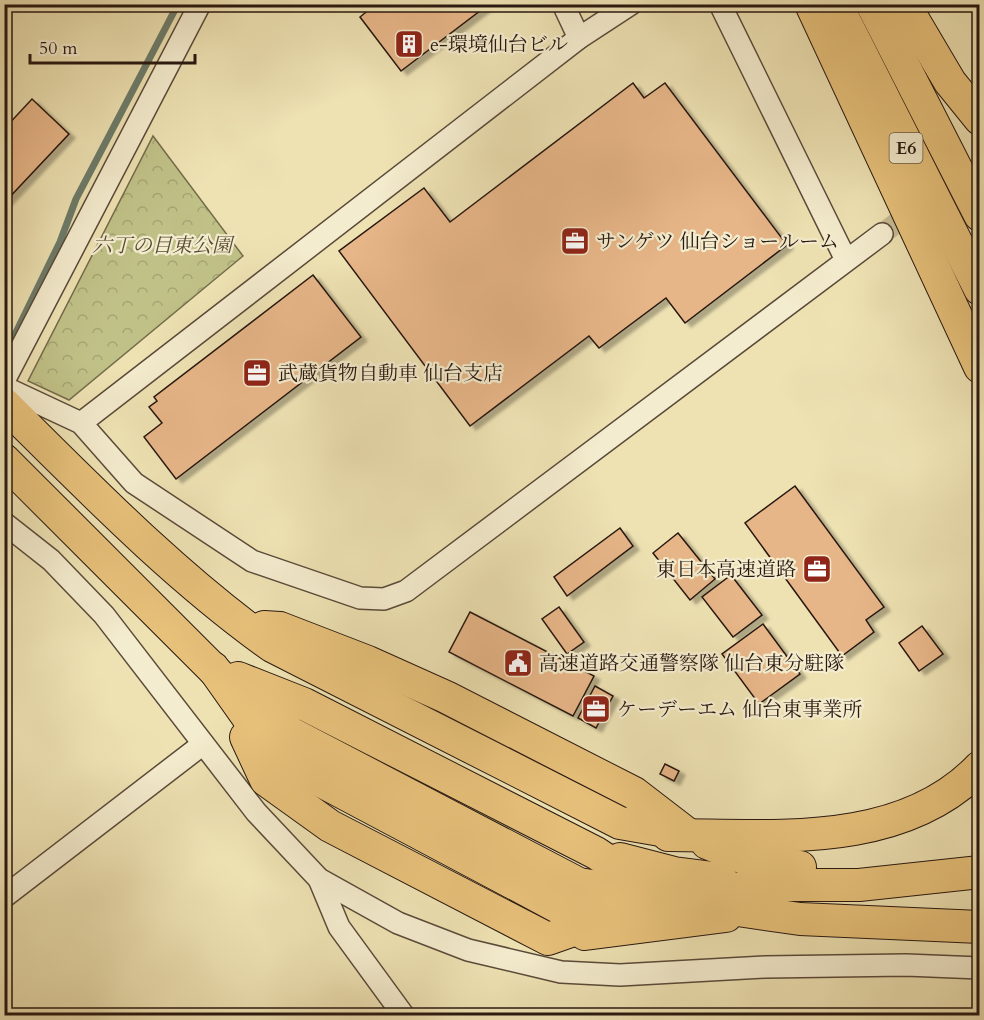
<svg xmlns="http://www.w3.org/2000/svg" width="984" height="1020" viewBox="0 0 984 1020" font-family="Cardo,'Noto Serif JP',serif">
<defs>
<pattern id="forest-crowns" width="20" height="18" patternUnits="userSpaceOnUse" patternTransform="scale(1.5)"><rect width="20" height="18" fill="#c0c187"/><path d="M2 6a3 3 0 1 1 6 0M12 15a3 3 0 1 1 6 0" fill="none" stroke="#a5a574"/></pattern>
<filter id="shadow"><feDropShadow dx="6" dy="4" stdDeviation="1.5" flood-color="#0004"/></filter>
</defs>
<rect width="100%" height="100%" fill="#eee2b3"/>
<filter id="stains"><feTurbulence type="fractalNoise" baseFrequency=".00333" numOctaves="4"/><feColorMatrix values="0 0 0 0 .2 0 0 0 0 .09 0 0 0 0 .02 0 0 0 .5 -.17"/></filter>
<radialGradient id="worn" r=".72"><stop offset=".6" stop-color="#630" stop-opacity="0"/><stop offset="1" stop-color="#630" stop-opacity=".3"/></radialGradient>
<polygon fill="url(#forest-crowns)" stroke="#746c4c" stroke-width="1.5" points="153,136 243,256 69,400 28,381"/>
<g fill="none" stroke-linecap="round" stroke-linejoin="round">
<polyline stroke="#6d7c6a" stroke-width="7" points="4,357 60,242 76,199 178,4"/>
</g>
<g fill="#e7b688" stroke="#281811" stroke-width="1.5" filter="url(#shadow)">
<polygon points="376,4 489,4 401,71 360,17"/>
<polygon points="633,83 644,98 665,83 787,245 685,323 666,298 599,348 589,336 470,426 339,251 424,188 450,222"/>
<polygon points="32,99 69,134 4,203 4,129"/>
<polygon points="313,275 361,337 176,479 144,437 162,423 149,407 157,401 154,397"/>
<polygon points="795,486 884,607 866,620 874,632 842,656 745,523"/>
<polygon points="620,528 633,546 567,596 554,577"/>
<polygon points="678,533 715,579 690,600 653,553"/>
<polygon points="731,575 762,615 733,637 702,597"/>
<polygon points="559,607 584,642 567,654 542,619"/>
<polygon points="470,612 594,676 573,716 449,652"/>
<polygon points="763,624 800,674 759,704 722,654"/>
<polygon points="922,626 943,654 919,671 899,643"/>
<polygon points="595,686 613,696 596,728 578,718"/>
<polygon points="665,764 679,771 674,781 660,774"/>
</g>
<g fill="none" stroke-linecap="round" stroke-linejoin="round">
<polyline stroke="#c6ba93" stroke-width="21" stroke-dasharray="21 10" stroke-linecap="butt" points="882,234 980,159"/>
<g stroke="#5a4a3a" stroke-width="24">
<g id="minor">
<polyline points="563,4 579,38"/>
<polyline points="720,4 846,260"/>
<polyline points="4,381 200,4"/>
<polyline points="4,387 81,423 134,483 252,561 360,598 384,599 406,591 882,234"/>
<polyline points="81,423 579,38 631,4"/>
<polyline points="4,523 51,560 104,615 256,812 319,879 398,923 468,950 561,972 620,975 765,967 906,965 980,968"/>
<polyline points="319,879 339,927 404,1016"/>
<polyline points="4,897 203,744"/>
</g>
</g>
<g stroke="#281811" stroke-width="34">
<g id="highway">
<polyline points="811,4 980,367"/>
<polyline points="836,4 980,289"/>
<polyline points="872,4 980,215"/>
<polyline points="904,4 950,82 980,119"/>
<path d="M4,404C89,488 174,576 272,646L620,823L689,835"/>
<polyline points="4,460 228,684"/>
<polyline points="264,627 280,628 368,662 446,697 634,793 686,833"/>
<polyline points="213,668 276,757 564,910 766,885 859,885 980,872"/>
<polyline points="238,678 304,704 596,853 655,892"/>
<polyline points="245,695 292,734 579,884 630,892"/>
<polyline points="246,737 266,780 330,826 548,939 608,918"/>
<path d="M668,835C771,835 901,850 980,767"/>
<polyline points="707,843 761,865 800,867"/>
<polyline points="620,859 674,873 721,879"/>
<polyline points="697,904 800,919 980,927"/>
<polyline points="585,934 726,916"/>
</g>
</g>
<use href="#minor" stroke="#f4ecce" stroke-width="21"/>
<use href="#highway" stroke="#e7c17a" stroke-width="32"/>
</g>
<defs>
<g id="building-square" transform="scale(1.5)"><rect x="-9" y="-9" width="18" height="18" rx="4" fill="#8f2418" stroke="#f4ecce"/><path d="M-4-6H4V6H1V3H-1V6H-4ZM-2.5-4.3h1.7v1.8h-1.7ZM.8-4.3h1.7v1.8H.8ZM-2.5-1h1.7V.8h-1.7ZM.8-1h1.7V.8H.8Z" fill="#fff"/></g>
<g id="office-square" transform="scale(1.5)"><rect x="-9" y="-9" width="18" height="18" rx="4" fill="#8f2418" stroke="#f4ecce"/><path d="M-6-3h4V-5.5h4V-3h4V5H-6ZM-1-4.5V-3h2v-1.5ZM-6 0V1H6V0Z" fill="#fff"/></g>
<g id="civic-square" transform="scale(1.5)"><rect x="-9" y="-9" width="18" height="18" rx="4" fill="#8f2418" stroke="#f4ecce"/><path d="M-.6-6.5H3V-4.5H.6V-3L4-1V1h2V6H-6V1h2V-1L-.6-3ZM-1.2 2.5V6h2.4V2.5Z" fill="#fff"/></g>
</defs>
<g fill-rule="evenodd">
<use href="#building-square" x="409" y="44"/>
<use href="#office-square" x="575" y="241"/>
<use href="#office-square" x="257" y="373"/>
<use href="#office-square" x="817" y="569"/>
<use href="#civic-square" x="518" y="663"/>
<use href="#office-square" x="596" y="709"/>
</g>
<g text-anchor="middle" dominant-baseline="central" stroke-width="4.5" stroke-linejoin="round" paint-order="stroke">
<rect fill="#f4ecce" stroke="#65584a" stroke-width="1.5" x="889.5" y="133" width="33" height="30" rx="4.5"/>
<g font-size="18" font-weight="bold" fill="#281811">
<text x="906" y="148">E6</text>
</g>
<g font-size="20" fill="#281811" stroke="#f4ecce" text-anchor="start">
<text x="430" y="44">e-環境仙台ビル</text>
<text x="596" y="241">サンゲツ 仙台ショールーム</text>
<text x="278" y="373">武蔵貨物自動車 仙台支店</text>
<text x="796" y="569" text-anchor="end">東日本高速道路</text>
<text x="539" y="663">高速道路交通警察隊 仙台東分駐隊</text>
<text x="617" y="709">ケーデーエム 仙台東事業所</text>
</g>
<g font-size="20" font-style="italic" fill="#564b34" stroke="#f4ecce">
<text x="162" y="245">六丁の目東公園</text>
</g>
</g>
<rect width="984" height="1020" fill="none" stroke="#eee2b3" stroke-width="24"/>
<rect x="6" y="6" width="972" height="1008" fill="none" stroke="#281811" stroke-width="3"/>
<rect x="12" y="12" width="960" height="996" fill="none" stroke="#281811" stroke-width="1.5"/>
<path d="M30 54v9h165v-9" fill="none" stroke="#281811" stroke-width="3"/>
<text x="39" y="54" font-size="18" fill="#281811" stroke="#f4ecce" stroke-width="4.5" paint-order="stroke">50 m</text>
<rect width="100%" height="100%" filter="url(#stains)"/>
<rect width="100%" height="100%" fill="url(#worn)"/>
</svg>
